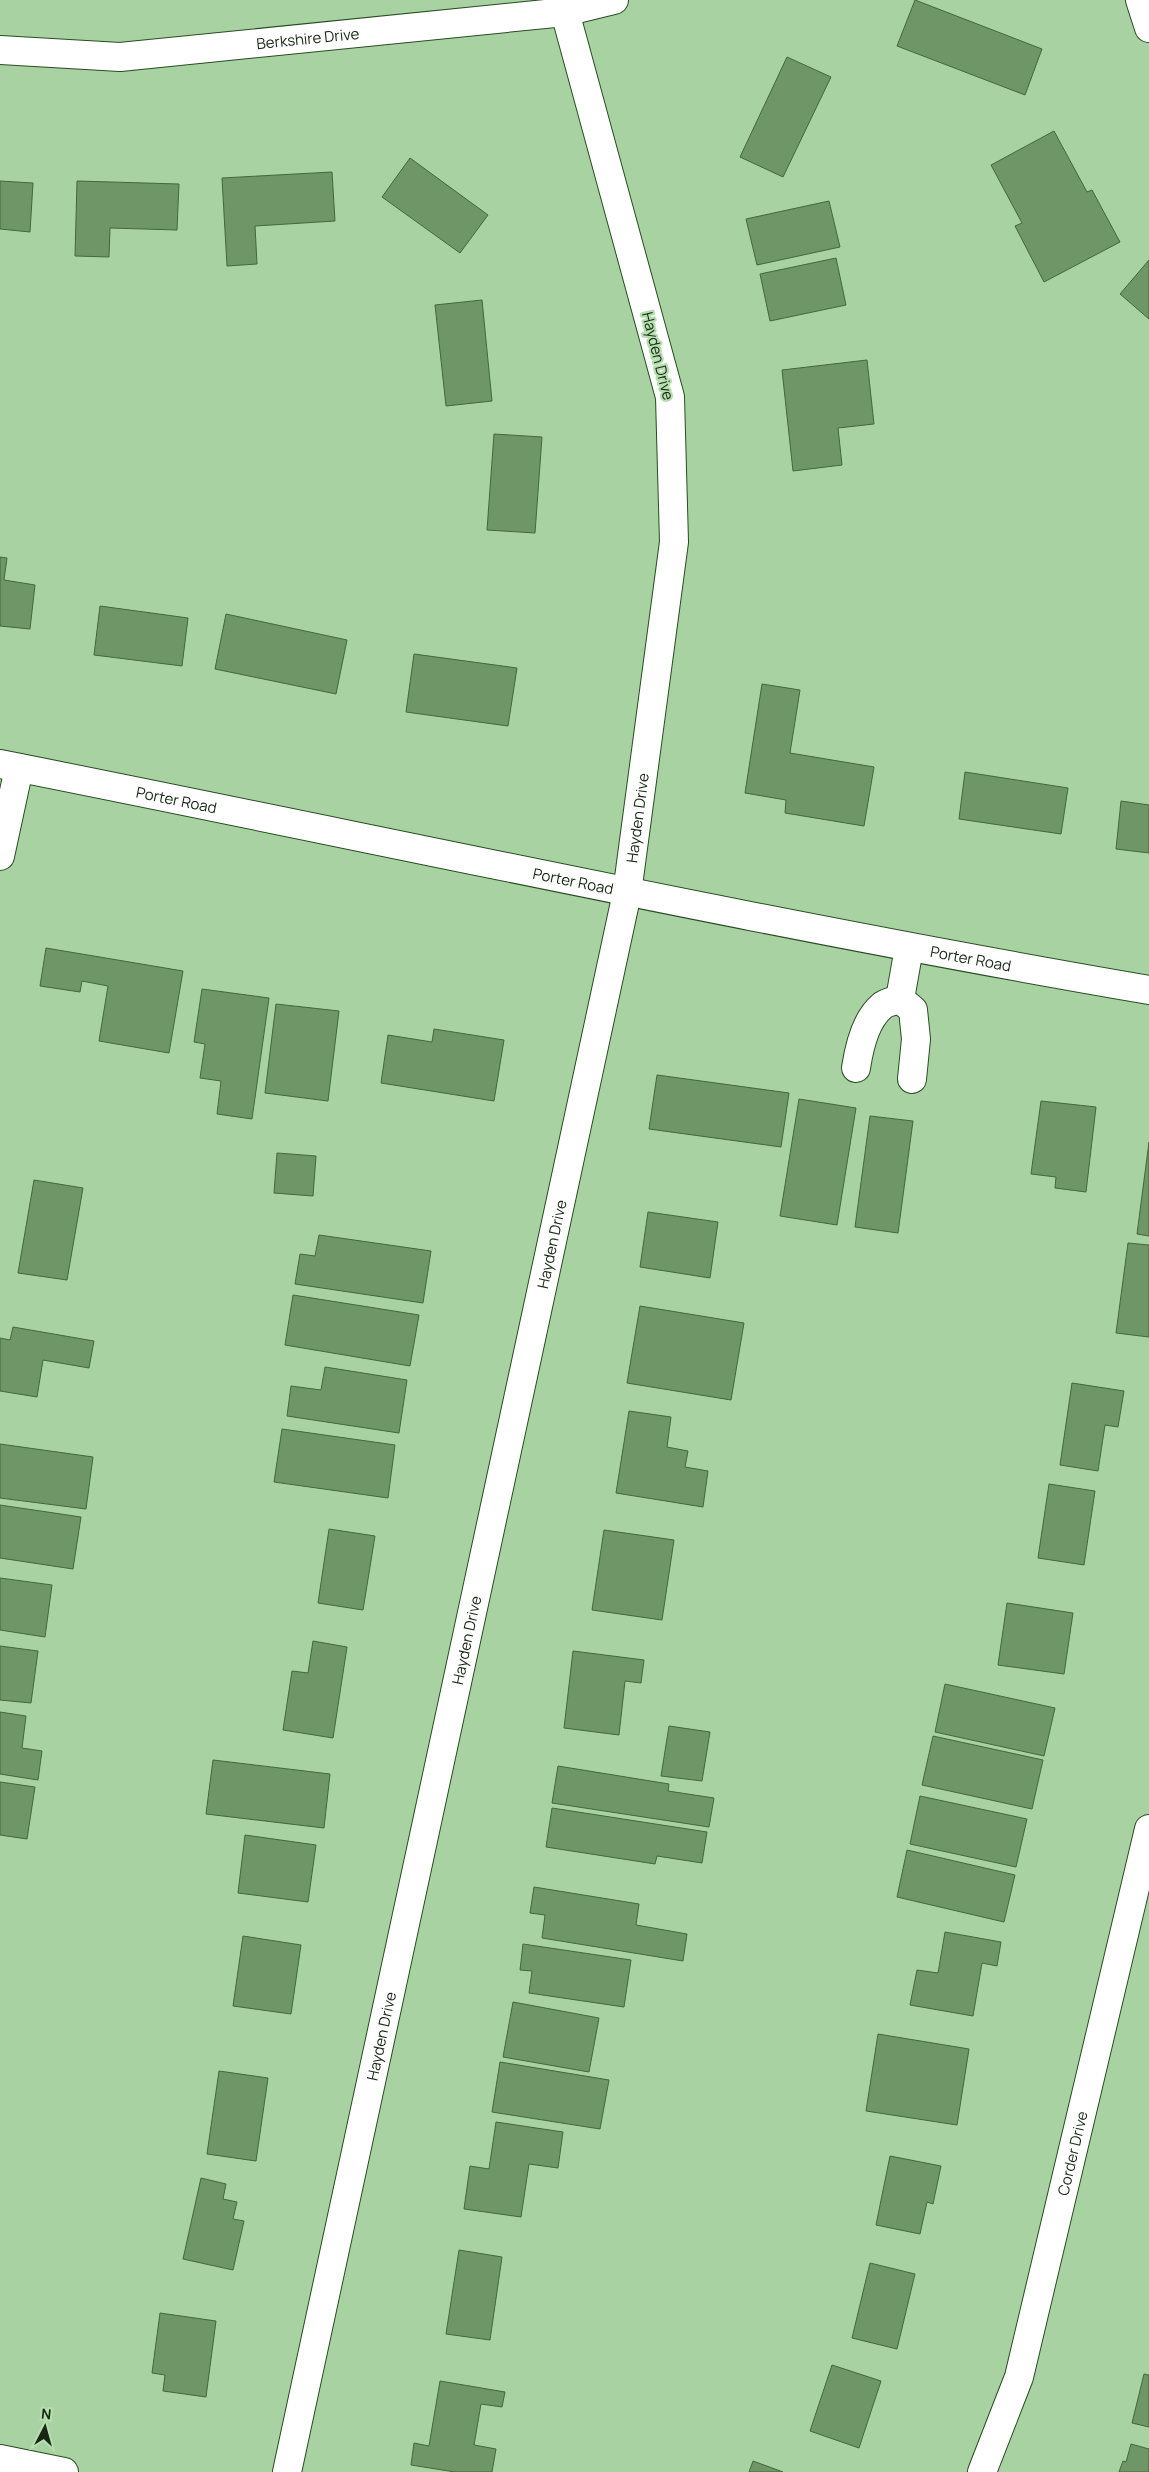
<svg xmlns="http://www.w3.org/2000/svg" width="1149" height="2472" viewBox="0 0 1149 2472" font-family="Manrope,sans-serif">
<rect width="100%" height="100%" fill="#a8d2a1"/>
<g fill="#6e9667" stroke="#42683c">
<polygon points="915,0 1042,49 1025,95 897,46"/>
<polygon points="787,57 831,77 783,177 740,157"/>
<polygon points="1054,131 1087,192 1092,190 1120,242 1044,282 1015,226 1022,223 991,165"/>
<polygon points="410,158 488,215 460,253 382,197"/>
<polygon points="332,172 335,221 255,226 257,264 227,266 222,178"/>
<polygon points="0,181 33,183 30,232 0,229"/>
<polygon points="77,181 179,184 177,230 110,228 109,257 75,256"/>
<polygon points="829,201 840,247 757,265 746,219"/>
<polygon points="836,258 846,305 770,321 760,274"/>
<polygon points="1149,260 1149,319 1120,294"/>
<polygon points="482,300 492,401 446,406 435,305"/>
<polygon points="867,360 874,424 838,428 842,465 793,471 782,370"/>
<polygon points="494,434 542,437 535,533 487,530"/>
<polygon points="0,557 7,558 4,580 35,585 30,629 0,626"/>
<polygon points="100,606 188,618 182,666 94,655"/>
<polygon points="226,614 347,640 336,694 215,669"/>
<polygon points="414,654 517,668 508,726 406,712"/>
<polygon points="762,684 800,690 790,753 874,767 864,826 785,813 786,800 745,793"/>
<polygon points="965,772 1068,788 1061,834 959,819"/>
<polygon points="1121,801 1149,805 1149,853 1116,849"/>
<polygon points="46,948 183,971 169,1053 99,1041 108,986 82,981 80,992 40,986"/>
<polygon points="202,989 269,998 252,1119 217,1114 221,1081 200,1078 205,1044 194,1042"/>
<polygon points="276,1004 339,1011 328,1101 265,1093"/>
<polygon points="434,1029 504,1040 494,1101 381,1083 388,1035 432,1042"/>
<polygon points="657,1075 789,1093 781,1147 649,1129"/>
<polygon points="799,1099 856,1108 837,1225 780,1216"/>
<polygon points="1041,1101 1096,1107 1086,1192 1055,1188 1056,1177 1031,1174"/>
<polygon points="870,1116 913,1121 898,1233 855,1227"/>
<polygon points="1149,1142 1149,1236 1137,1234"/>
<polygon points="277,1153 316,1156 313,1196 274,1193"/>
<polygon points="34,1180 83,1188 67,1280 18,1273"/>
<polygon points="648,1212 718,1222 710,1278 640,1267"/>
<polygon points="319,1235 431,1251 423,1303 295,1284 300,1254 315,1256"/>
<polygon points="1128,1243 1149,1245 1149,1337 1116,1333"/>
<polygon points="293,1295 419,1315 410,1366 285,1345"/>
<polygon points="640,1306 744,1323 731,1400 627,1383"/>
<polygon points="13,1327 94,1341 89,1368 43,1360 37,1397 0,1391 0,1338 10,1340"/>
<polygon points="325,1367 407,1380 399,1433 287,1416 291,1386 321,1390"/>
<polygon points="1072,1383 1124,1391 1118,1427 1105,1425 1098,1471 1060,1465"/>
<polygon points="629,1411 671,1417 667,1447 688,1451 685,1467 708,1471 703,1507 616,1493"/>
<polygon points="282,1429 395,1445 388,1498 274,1482"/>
<polygon points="0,1444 93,1457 86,1509 0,1498"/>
<polygon points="1049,1484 1095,1491 1084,1565 1038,1558"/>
<polygon points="0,1505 81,1517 73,1569 0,1558"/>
<polygon points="329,1529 375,1536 363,1610 318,1603"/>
<polygon points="604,1530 674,1540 662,1620 592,1610"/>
<polygon points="0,1578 52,1585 45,1637 0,1630"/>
<polygon points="1007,1603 1073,1613 1064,1674 998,1665"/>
<polygon points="313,1641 347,1647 333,1738 283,1730 292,1671 308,1673"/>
<polygon points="0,1646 38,1651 31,1703 0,1700"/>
<polygon points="573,1651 644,1660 641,1683 625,1681 619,1735 564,1728"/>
<polygon points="945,1684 1055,1708 1044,1756 935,1732"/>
<polygon points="0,1712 26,1716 22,1748 42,1751 38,1780 0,1774"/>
<polygon points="669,1726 710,1732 702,1781 661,1776"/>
<polygon points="933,1736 1043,1760 1032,1809 922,1785"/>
<polygon points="213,1760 330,1774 324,1828 206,1814"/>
<polygon points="558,1766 669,1784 668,1791 714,1798 709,1827 552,1803"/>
<polygon points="0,1782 35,1787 27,1839 0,1835"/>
<polygon points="920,1796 1027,1819 1016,1867 910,1844"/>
<polygon points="552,1808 707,1832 702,1863 657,1856 655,1864 546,1847"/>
<polygon points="245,1835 316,1845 308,1902 238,1893"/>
<polygon points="907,1850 1015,1875 1004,1922 897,1897"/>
<polygon points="534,1887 639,1904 636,1925 687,1934 683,1961 542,1938 545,1915 530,1913"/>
<polygon points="945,1932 1001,1942 997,1966 982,1963 973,2016 910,2005 917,1970 938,1973"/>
<polygon points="243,1936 301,1945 291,2014 233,2006"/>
<polygon points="523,1944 631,1960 624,2007 529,1993 532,1971 520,1970"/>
<polygon points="513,2002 599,2018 589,2072 503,2057"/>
<polygon points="878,2034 969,2049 957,2125 866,2111"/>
<polygon points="500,2062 609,2080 600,2129 492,2112"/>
<polygon points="219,2071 268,2078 256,2161 207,2154"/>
<polygon points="496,2122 563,2132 558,2168 529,2164 521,2217 464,2209 470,2166 489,2169"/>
<polygon points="890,2156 941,2166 933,2204 927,2202 920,2234 876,2225"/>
<polygon points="201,2178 226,2184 223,2199 237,2202 233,2219 244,2221 233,2270 183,2259"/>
<polygon points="459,2250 502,2257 490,2340 446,2334"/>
<polygon points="870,2263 915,2274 897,2349 852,2338"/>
<polygon points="160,2313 216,2321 206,2397 163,2391 165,2375 152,2373"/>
<polygon points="832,2365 881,2381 859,2448 810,2431"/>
<polygon points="1144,2374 1149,2375 1149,2427 1132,2423"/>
<polygon points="440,2381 505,2392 502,2407 481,2404 474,2445 496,2449 492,2472 455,2472 411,2465 414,2443 429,2446"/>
<polygon points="1131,2444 1149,2449 1149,2472 1119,2472 1123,2461 1126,2462"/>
<polygon points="753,2461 783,2472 749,2472"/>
</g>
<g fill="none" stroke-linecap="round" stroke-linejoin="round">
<g stroke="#284d22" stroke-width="30">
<g id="minor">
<polyline points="1140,0 1149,28"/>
<path id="s1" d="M0,50L120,57L565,12L614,0"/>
<path id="s2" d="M0,764C383,840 764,924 1149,990"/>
<polyline points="0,856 19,768"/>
<polyline points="900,999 909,948"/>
<path d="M856,1068C859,1048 865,1020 882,1006C886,1002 895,1001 900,999L913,1010L916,1039L912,1079"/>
<polyline points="0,2459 64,2472"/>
<path id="s3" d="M287,2472L627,893L674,542L670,397L565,12"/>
<path id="s4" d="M982,2472L1019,2377L1149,1829"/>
</g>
</g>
<use href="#minor" stroke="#fff" stroke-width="28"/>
</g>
<g text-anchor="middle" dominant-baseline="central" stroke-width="4.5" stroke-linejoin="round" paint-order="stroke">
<g font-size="15" fill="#172714" stroke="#b5dfae">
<text stroke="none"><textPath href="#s1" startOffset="309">Berkshire Drive</textPath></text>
<text transform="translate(658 356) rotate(76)">Hayden Drive</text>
<text stroke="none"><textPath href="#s2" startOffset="180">Porter Road</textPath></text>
<text stroke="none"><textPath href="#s3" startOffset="1691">Hayden Drive</textPath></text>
<text stroke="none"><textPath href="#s2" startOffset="585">Porter Road</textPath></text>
<text stroke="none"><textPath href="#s2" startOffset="990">Porter Road</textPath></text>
<text stroke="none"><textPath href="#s3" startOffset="1256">Hayden Drive</textPath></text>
<text stroke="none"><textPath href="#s3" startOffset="851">Hayden Drive</textPath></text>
<text stroke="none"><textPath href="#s3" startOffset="446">Hayden Drive</textPath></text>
<text stroke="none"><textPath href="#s4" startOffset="332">Corder Drive</textPath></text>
</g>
</g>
<g transform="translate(45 2427) rotate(6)" stroke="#b5dfae" stroke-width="4" paint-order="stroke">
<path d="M0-4L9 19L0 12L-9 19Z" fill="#172714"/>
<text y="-8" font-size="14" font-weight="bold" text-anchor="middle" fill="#172714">N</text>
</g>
</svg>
